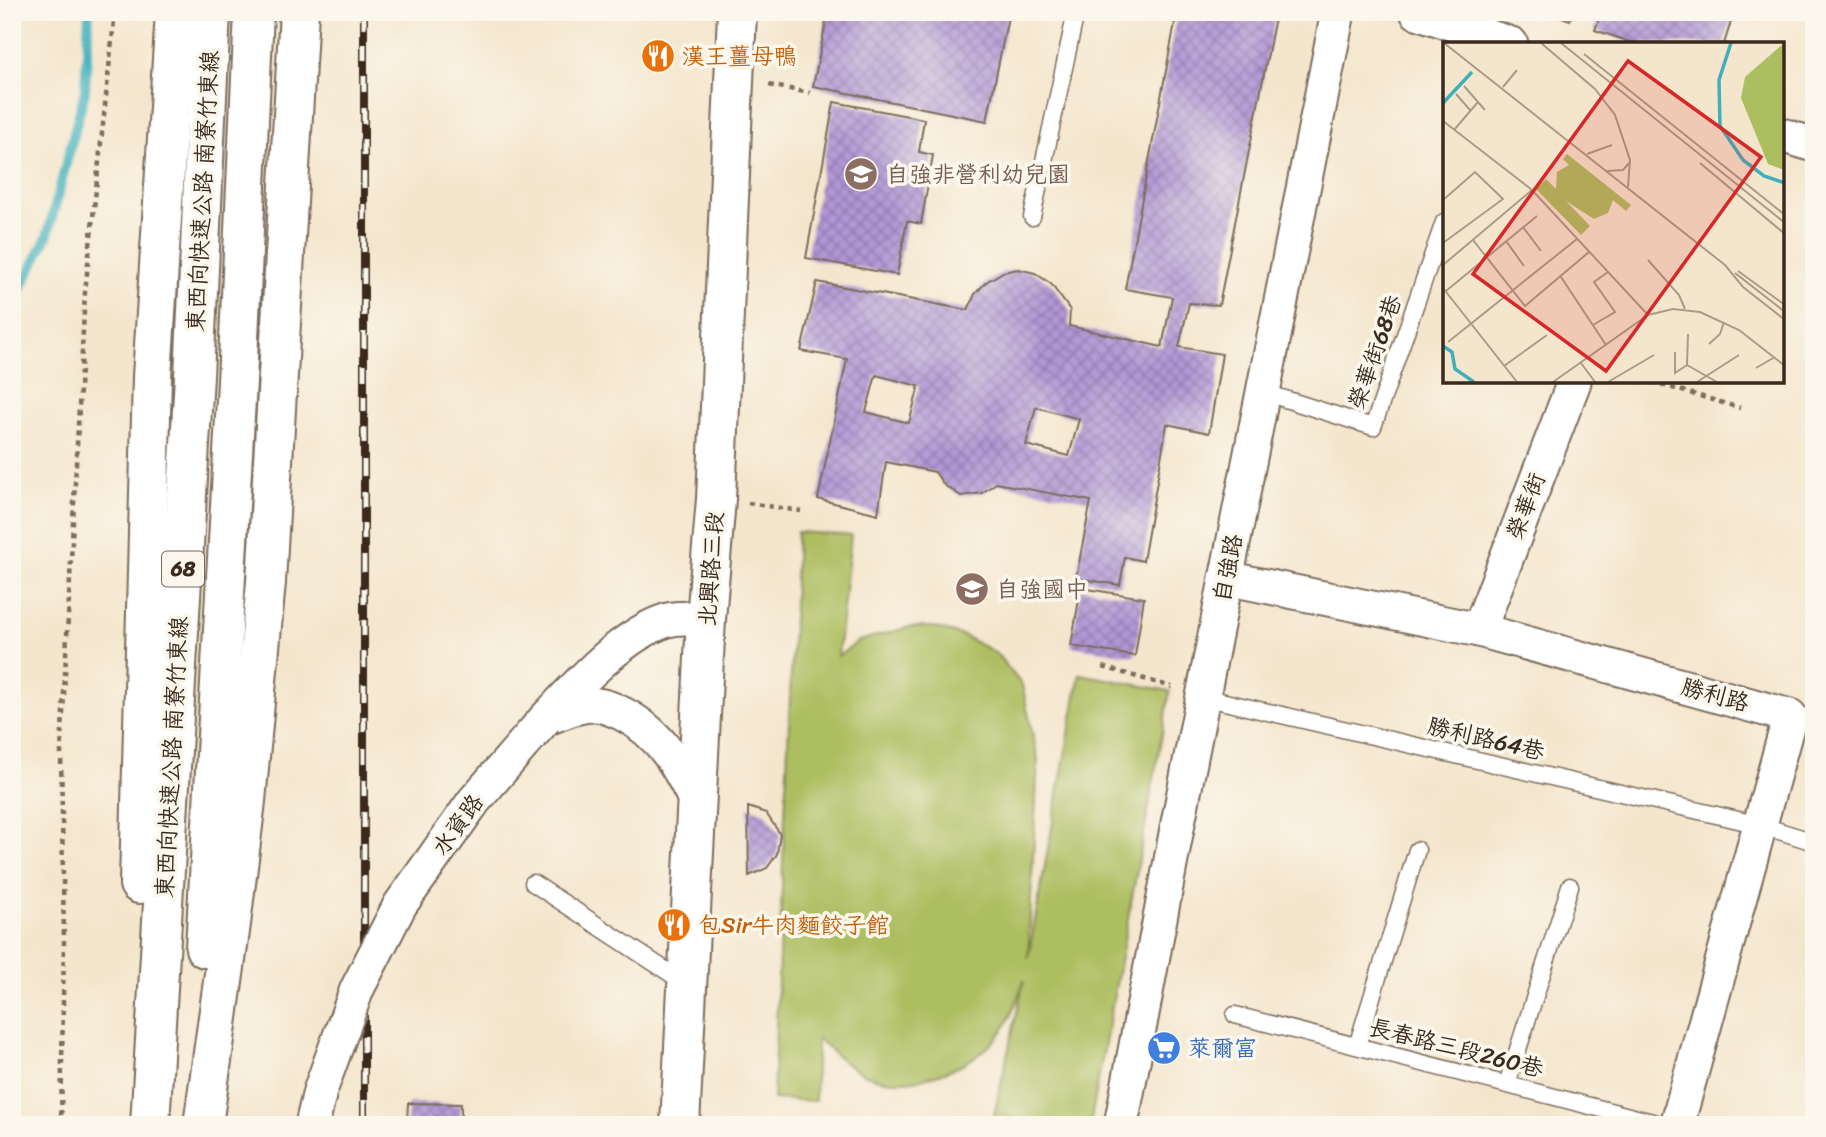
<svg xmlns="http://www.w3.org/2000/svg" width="1826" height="1137" viewBox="0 0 1826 1137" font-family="Sriracha,'LXGW WenKai TC',sans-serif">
<defs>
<pattern id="building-cross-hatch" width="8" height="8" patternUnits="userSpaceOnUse" patternTransform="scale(1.75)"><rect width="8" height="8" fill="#b197d6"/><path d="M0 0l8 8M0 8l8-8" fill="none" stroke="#917bad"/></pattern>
</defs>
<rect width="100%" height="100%" fill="#fbf7ec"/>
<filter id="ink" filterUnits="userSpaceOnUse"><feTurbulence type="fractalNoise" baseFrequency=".0143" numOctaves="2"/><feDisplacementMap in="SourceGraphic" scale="14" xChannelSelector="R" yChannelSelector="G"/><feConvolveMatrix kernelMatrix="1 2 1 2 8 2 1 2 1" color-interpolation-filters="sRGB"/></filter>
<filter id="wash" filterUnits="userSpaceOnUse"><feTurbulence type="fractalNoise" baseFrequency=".00686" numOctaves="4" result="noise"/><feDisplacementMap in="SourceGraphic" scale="28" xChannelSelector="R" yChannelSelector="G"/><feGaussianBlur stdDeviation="1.57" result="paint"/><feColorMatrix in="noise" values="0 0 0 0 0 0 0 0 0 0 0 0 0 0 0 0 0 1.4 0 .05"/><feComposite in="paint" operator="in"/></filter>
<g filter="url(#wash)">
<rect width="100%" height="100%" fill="#f4e6cd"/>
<path fill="#adbe61" stroke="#747440" stroke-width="2" d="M797,532L851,535L838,656L859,641L909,627H933L964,636L996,653L1022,685L1038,759L1028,958L1080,674L1170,691L1090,1125H1056L994,1115L1024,980C1018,996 1013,1015 1003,1030C979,1065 920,1088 879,1079C854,1074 834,1054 817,1038L815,1101L773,1099Z"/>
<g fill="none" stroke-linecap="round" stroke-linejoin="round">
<polyline stroke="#41b0bc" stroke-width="10" points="12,306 47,237 85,91 89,12"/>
</g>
<g id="blocks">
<g fill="url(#building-cross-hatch)" fill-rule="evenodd">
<polygon points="828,12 1009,12 987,121 813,86"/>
<path d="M1177,12H1276L1219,305L1189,303L1179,347L1222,354L1209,433L1167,424L1143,561L1125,557L1120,585L1076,578L1091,501L996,483L982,493L961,496L944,485L935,472L886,462L878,514L818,499L847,359L801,351L817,282L968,310L975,294L986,282L1003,272L1018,269L1035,273L1051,284L1070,310L1069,326L1162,347L1172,297L1125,289ZM876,375L919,386L909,423L866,412ZM1036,407L1079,419L1069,456L1026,445Z"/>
<polygon points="1548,12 1573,12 1570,20"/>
<polygon points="1601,12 1734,12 1724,44 1636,44 1595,30"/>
<polygon points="834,102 924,119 919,152 933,155 921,224 907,221 897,275 806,258"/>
<polygon points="1081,588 1144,598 1135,656 1071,646"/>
<polygon points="748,807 766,813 780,834 777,854 767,868 749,876"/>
<polygon points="408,1103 461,1104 461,1125 407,1125"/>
</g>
</g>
</g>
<g filter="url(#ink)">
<use href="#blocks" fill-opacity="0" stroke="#7c6c5b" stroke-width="2"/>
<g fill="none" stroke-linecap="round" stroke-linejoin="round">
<g stroke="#7c6c5b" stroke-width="19">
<g id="service">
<polyline points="1032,217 1076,12"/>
<polyline points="1263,392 1373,427 1444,222"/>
<polyline points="1203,697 1760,825 1814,842"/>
<polyline points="1790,716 1814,722"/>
<polyline points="533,883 685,983"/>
<polyline points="1235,1015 1664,1125"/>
<polyline points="1357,1046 1417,850"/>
<polyline points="1507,1084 1570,886"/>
</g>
</g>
<g stroke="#7c6c5b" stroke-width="37">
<g id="minor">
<polyline points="1417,12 1511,44"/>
<polyline points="1782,135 1814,145"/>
<polyline points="1226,578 1479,630 1790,716 1677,1125"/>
<polyline points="1479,630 1574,382"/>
<path d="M548,716C579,683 624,633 668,620C680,617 694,618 706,619"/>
<path d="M545,719C561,713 579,704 597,705C606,706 615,710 623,714C662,734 680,768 698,806"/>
<polyline points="1121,1125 1178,823 1338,12"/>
</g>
</g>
<g stroke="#7c6c5b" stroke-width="42">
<polyline id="tertiary" points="680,1125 706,619 716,499 737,12"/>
</g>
<g stroke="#7c6c5b" stroke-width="42">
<g id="trunk">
<polyline points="139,884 152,377 175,12"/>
<polyline points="205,948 237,382 254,12"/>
<polyline points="150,1125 194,376 211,12"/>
<polyline points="203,1125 231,924 246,801 266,582 299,12"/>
</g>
</g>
<g stroke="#7c6c5b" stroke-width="4.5" stroke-dasharray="5 5" stroke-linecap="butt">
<polyline points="769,85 810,93"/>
<polyline points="1652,382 1740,408"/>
<polyline points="748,503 801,511"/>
<polyline points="1103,667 1172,687"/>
<polyline points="61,1125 64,941 61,751 85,292 115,12"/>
</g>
<use href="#service" stroke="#fff" stroke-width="16"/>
<use href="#minor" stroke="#fff" stroke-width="33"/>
<use href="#tertiary" stroke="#fff" stroke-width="38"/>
<use href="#trunk" stroke="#fff" stroke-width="38"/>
<g stroke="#3b2a1e" stroke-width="8">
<polyline id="rail" points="364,12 364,1125"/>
</g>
<use href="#rail" stroke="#fbf7ec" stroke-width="5" stroke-dasharray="16" stroke-linecap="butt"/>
<g stroke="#7c6c5b" stroke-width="37" stroke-linecap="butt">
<polyline id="minor-bridge" points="312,1125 320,1091 357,989 400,905 474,801 545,719"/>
</g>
<use href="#minor-bridge" stroke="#fff" stroke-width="33"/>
</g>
</g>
<defs>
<g id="restaurant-disc" transform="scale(1.75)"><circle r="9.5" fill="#e8710a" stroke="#fbf7ec"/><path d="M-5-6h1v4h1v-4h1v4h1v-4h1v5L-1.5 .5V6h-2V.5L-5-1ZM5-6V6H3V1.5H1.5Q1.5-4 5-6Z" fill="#fff"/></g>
<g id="school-disc" transform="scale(1.75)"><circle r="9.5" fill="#8d6e63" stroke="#fbf7ec"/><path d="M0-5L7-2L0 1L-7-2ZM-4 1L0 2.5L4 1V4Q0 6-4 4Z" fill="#fff"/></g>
<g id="supermarket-disc" transform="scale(1.75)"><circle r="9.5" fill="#3f7fe0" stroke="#fbf7ec"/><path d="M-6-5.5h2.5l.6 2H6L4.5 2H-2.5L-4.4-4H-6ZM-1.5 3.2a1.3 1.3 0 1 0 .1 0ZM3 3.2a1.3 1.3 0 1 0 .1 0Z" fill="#fff"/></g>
</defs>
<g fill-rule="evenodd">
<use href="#restaurant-disc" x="658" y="56"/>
<use href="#school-disc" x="861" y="174"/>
<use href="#school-disc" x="972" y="589"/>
<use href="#restaurant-disc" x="674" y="925"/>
<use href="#supermarket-disc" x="1164" y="1048"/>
</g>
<g text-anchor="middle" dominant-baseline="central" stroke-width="7" stroke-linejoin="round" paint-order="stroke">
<rect fill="#fbf7ec" stroke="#75685c" stroke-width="2" x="162" y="551.5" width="42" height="35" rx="5"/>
<g font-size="21" font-weight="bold" fill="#3b2a1e">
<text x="183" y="569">68</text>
</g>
<g font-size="23" fill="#c56008" stroke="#fbf7ec" text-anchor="start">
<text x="682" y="56">漢王薑母鴨</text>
<text x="698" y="925">包Sir牛肉麵餃子館</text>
</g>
<g font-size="23" fill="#785e54" stroke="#fbf7ec" text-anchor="start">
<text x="886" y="174">自強非營利幼兒園</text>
<text x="996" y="589">自強國中</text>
</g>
<g font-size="23" fill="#3b2a1e" stroke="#fbf7ec">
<text transform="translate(203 191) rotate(-87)">東西向快速公路 南寮竹東線</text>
<text transform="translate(1375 352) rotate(-71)">榮華街68巷</text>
<text transform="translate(1526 506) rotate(-69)">榮華街</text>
<text transform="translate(1228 568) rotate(-79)">自強路</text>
<text transform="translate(711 569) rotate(-86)">北興路三段</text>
<text transform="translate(1715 695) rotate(15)">勝利路</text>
<text transform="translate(1486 739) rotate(13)">勝利路64巷</text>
<text transform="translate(172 757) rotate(-87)">東西向快速公路 南寮竹東線</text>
<text transform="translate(458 825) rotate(-54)">水資路</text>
<text transform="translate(1456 1048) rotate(14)">長春路三段260巷</text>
</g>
<g font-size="23" fill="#366cbe" stroke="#fbf7ec" text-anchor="start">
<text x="1188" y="1048">萊爾富</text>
</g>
</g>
<g transform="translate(1443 42)">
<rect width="341" height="341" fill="#f4e6cd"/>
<path d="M341,1H342L341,128L325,122L298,56L302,35ZM124,112L188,163L183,169L170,158L165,171L151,177L123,159L147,184L138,193L93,147L103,137L113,147L114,130L126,123L120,117Z" fill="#adbe61"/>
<path fill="none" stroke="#41b0bc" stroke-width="3.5" d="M288,1L276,38L277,84L300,118L321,134L342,141M0,61L29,30M0,304L9,310L12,327L31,340"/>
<path fill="none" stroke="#aa9b87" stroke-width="2" d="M1,1L282,223L300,245L342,278M98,1L152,47L172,73L187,118L185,145M118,1L342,181M141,12L342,173M21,44L42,68M60,45L74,28M13,52L27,68M0,79L89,148L205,273M11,88L35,60M144,112L169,103M257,121L342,192M164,129L180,128L187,120M0,158L32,130L60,157L0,201M80,185L98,209M30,198L82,264L146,210M63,199L81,224M205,218L236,253L242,267M0,223L89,148M295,229L342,263M292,231L342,270M118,235L163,303M0,246L74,340M3,249L94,174M150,283L172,270L151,240L165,230M245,292L244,323L274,340M5,300L134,197M266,302L277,292L281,280M232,310V331L244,323M138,321L152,340M61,324L104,293M313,326L332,315M110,340L205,273L230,267L257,270L296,288L342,324M165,340L211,313M254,340L296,313"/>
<path fill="#d62828" fill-opacity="0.15" stroke="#d62828" stroke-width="3.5" d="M185,19L318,115L163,329L30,232Z"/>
<rect width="341" height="341" fill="none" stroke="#3b2a1e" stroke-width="3.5"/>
</g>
<rect width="1826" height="1137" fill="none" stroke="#fbf7ec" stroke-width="42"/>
</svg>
